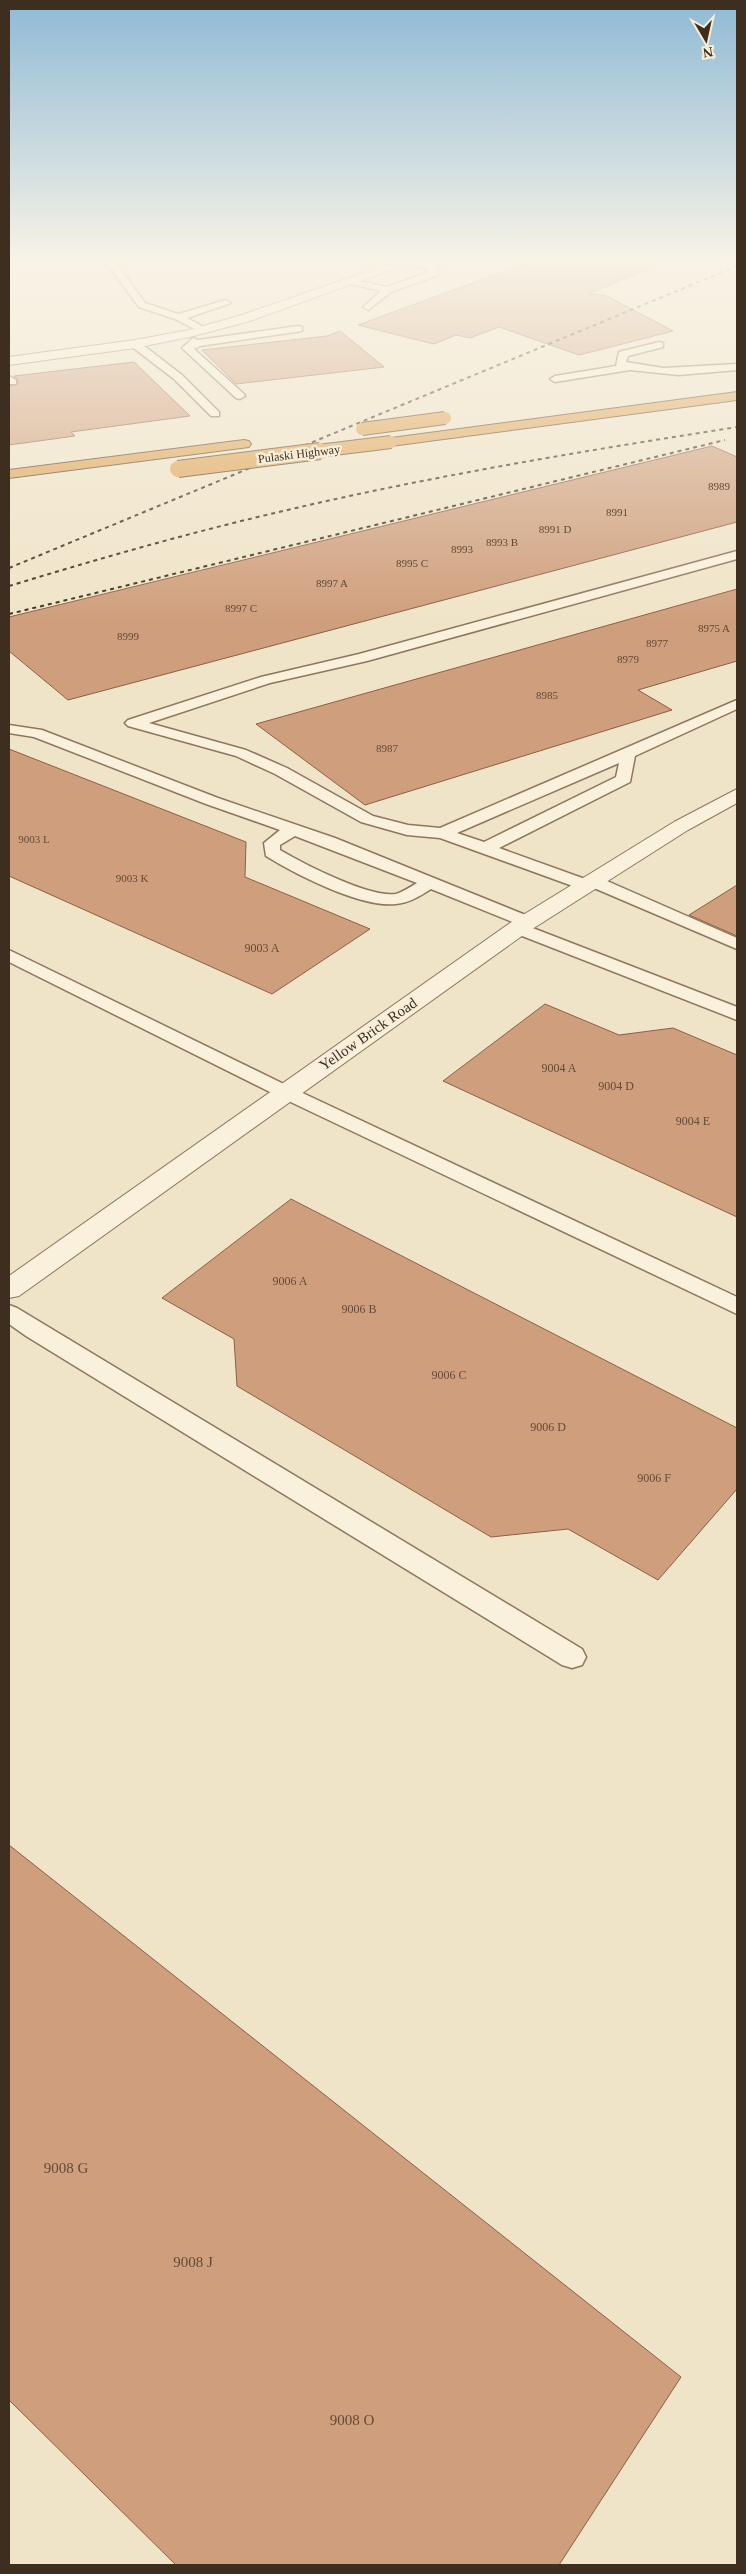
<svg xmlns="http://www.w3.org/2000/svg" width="746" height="2574" viewBox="0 0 746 2574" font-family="Georgia,serif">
<rect width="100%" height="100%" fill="#f0e4c8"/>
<g fill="#cf9f7d" stroke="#8d5f41">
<polygon points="557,260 670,260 588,294 605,295 673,331 579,355 499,327 470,338 456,335 434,344 358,325 524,264 537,267"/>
<polygon points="340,331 384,367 236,384 202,350 327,336"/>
<polygon points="134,362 190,416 71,432 75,436 9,445 9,386 18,384 18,380 14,376"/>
<polygon points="712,446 737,457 737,522 68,700 9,651 9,617"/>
<polygon points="737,589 737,661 638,690 672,710 365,805 256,724"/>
<polygon points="9,749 246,842 245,877 370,929 272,994 9,876"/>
<polygon points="737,885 737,936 689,915"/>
<polygon points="545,1004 619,1035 673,1028 737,1055 737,1217 443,1081"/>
<polygon points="291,1199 737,1428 737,1489 658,1580 568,1529 491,1537 237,1386 234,1339 162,1298"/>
<polygon points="9,1845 681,2377 559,2565 176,2565 9,2400"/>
</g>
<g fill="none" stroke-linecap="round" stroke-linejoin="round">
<g stroke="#8d765c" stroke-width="3">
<g id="lane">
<polygon points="108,260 114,260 145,303 178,314 226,300 231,303 187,318 209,330 200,332 175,319 139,307 106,262"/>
<polygon points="402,260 429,264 442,260 456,260 435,268 440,273 438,275 391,292 368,310 363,307 381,291 344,282 349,279 387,287 429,272 426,269 402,264"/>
<polygon points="298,326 302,327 302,331 200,346 194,349 244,394 245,396 240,399 236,398 182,348 193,338 198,340"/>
<polygon points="131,342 139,342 182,375 219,412 219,416 211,416 174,379 131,346"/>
<polygon points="659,342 663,343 663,347 628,356 626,362 663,368 737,364 737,370 678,375 630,370 555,382 550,379 555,376 616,366 619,352"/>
<polygon points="9,376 16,380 16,384 9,384"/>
<path d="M737,551V559L367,661L270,683L149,723L246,750L287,768L373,816L408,825L440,828L737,700V709L635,756L630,782L499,848L585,879L592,876L598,877L737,938V949L594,888L587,890L581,889L440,838L407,835L361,822L275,774L236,756L128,726L125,723L128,720L261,677L359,654ZM619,763L616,777L484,842L457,833Z"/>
<path d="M9,725L42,730L218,798L335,838L533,918L536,922L530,927L737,1007V1020L512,932L509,928L515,923L431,889C420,896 409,903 396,904C361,908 295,874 266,856L264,843L280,830L206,804L34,737L9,733ZM295,836L417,883C410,887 403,892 396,894C369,898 304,864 280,850V845Z"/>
<polygon points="9,950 292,1088 737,1297 737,1314 278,1096 9,962"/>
<polygon points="9,1305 17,1308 582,1649 586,1657 582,1665 572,1668 562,1665 26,1336 9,1324"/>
</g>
</g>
<g stroke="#8d765c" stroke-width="2">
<g id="street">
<polygon points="401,260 418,260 250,321 194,336 135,348 9,365 9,357 135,340 189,330 242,315"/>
<polygon points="737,789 737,803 688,830 526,933 19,1296 9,1298 9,1276 510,923 674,822"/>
</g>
</g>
<g stroke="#5b4430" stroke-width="2">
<g id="highway">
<polygon points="737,392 737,400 391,446 384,442 391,438"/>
<polygon points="244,440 249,441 251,444 249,447 9,478 9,470"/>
</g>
</g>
<use href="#lane" fill="#faf1dc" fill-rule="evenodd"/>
<use href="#street" fill="#faf1dc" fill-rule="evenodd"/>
<use href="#highway" fill="#e0a458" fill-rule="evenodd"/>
<g stroke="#3d2e20" stroke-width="2" stroke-dasharray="4 4" stroke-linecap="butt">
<polyline points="9,568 737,266"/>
<path d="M9,586C98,559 188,533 279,512C430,476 584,451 737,427"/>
<polyline points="9,614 725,440"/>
</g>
<g stroke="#5b4430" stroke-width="14" stroke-linecap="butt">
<g id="highway-bridge-far1">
<polyline points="362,429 445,418"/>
<polyline points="310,452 391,442"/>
</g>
</g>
<g stroke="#5b4430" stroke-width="18" stroke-linecap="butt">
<polyline id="highway-bridge" points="178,469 320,451"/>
</g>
<use href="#highway-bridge-far1" stroke="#e0a458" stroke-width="12"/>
<use href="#highway-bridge" stroke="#e0a458" stroke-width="16"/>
</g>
<linearGradient id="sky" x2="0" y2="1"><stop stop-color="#8fbad6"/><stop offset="0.42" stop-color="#f8f3e6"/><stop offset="1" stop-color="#f8f3e6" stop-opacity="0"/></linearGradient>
<rect width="746" height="620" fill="url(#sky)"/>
<g text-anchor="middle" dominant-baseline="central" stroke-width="5" stroke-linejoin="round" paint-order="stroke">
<g font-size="11" fill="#624a37">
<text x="719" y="486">8989</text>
<text x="617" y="512">8991</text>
<text x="555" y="529">8991 D</text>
<text x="502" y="542">8993 B</text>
<text x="462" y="549">8993</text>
<text x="412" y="563">8995 C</text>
<text x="332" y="583">8997 A</text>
<text x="241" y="608">8997 C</text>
<text x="714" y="628">8975 A</text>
<text x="128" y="636">8999</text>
<text x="657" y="643">8977</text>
<text x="628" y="659">8979</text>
<text x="547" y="695">8985</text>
<text x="387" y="748">8987</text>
<text x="34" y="839">9003 L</text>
<text x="132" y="878">9003 K</text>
</g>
<g font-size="12" fill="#3d2e20" stroke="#f7eed8">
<text transform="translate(299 454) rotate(-7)">Pulaski Highway</text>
</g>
<g font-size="12" fill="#624a37">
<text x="262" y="948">9003 A</text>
<text x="559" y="1068">9004 A</text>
<text x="616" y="1086">9004 D</text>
<text x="693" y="1121">9004 E</text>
<text x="290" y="1281">9006 A</text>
<text x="359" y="1309">9006 B</text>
<text x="449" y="1375">9006 C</text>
<text x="548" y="1427">9006 D</text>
<text x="654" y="1478">9006 F</text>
</g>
<g font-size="15" fill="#3d2e20" stroke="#f7eed8">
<text transform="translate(368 1034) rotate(-35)">Yellow Brick Road</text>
</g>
<g font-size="15" fill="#624a37">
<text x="66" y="2168">9008 G</text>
<text x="193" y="2262">9008 J</text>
<text x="352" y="2420">9008 O</text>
</g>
</g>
<rect width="746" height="2574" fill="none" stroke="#3d2e20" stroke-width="20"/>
<g transform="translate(706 40) rotate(171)" stroke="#f7eed8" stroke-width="4" paint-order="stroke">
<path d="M0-4L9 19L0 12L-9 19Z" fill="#3d2e20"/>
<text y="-8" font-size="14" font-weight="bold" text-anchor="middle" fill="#3d2e20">N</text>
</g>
</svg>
